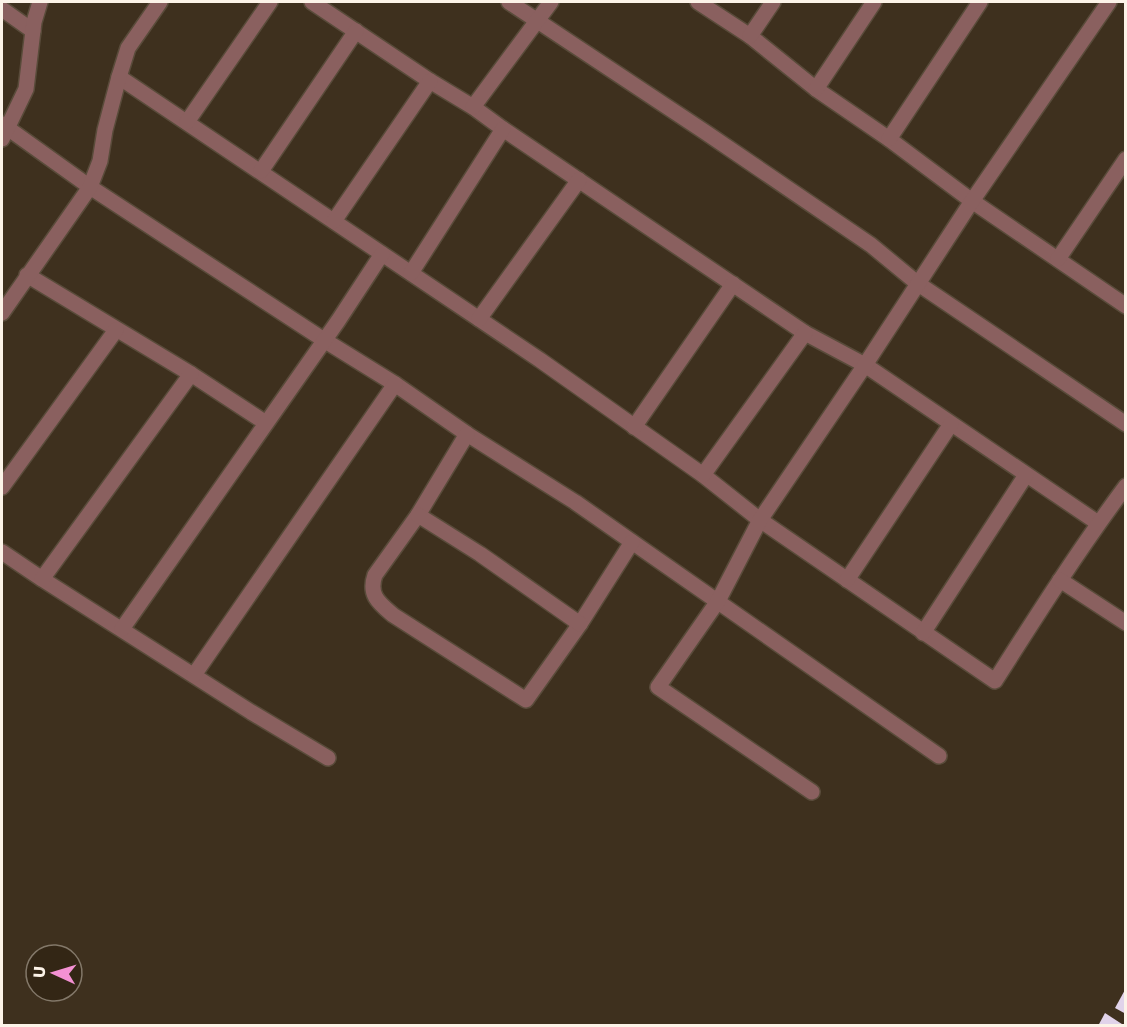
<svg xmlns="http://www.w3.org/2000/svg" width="1127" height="1027" viewBox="0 0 1127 1027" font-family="'Golos Text',sans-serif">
<rect width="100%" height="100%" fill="#3e301e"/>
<g fill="#e1d3ea">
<polygon points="1126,988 1126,1014 1115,1008"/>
<polygon points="1105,1013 1125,1026 1098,1026"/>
</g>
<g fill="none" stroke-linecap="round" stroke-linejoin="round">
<g stroke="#594b3a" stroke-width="18">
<g id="street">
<polyline points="312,2 430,81 473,107 503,129 805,333 865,365 1098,523"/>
<polyline points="509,2 705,132 871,245 917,283 1126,424"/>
<polyline points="698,2 750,36 816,89 889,139 972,201 1126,306"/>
<polyline points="2,9 33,31"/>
<polyline points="750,36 773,2"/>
<path d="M119,77L540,360L703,475L760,520L995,681C1037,615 1079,549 1126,486"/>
<polyline points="816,89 874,2"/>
<polyline points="473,107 551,2"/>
<polyline points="187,122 270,2"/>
<polyline points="2,124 90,187 324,340 395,384 467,434 575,502 939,756"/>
<polyline points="2,139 26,89 34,22 40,2"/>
<polyline points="889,139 980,2"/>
<polyline points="261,171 356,31"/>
<polyline points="334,221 430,81"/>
<polyline points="1058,259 1126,159"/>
<polyline points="411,273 503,129"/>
<polyline points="27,275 191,374 266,423"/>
<polyline points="2,313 90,187 100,161 105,130 119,77 128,48 160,2"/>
<polyline points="479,319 579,180"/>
<polyline points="634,427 733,284"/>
<path d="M467,434L418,515L375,575C368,595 379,603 393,615L526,700L580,624L632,542"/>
<polyline points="703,475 805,333"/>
<polyline points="2,487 116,330"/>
<polyline points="418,515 480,554 580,624"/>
<polyline points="2,552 42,579 251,712 328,758"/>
<polyline points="42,579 191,374"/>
<polyline points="847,580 951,424"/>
<polyline points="1060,580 1126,623"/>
<polyline points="122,629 338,321 382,254"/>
<polyline points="923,633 1026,475"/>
<polyline points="194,675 395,384"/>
<polyline points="812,792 658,687 718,601 760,520 865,365 972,201 1109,2"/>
</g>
</g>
<use href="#street" stroke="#8a605f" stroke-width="15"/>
</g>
<rect width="1127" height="1027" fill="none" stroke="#fcf3e8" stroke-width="6"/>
<g transform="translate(54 973) rotate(274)"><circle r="28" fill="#332615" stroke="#837869" stroke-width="1.5"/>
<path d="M0-4.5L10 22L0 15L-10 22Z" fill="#f491d3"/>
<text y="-9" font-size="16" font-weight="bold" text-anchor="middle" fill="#fcf3e8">U</text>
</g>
</svg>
